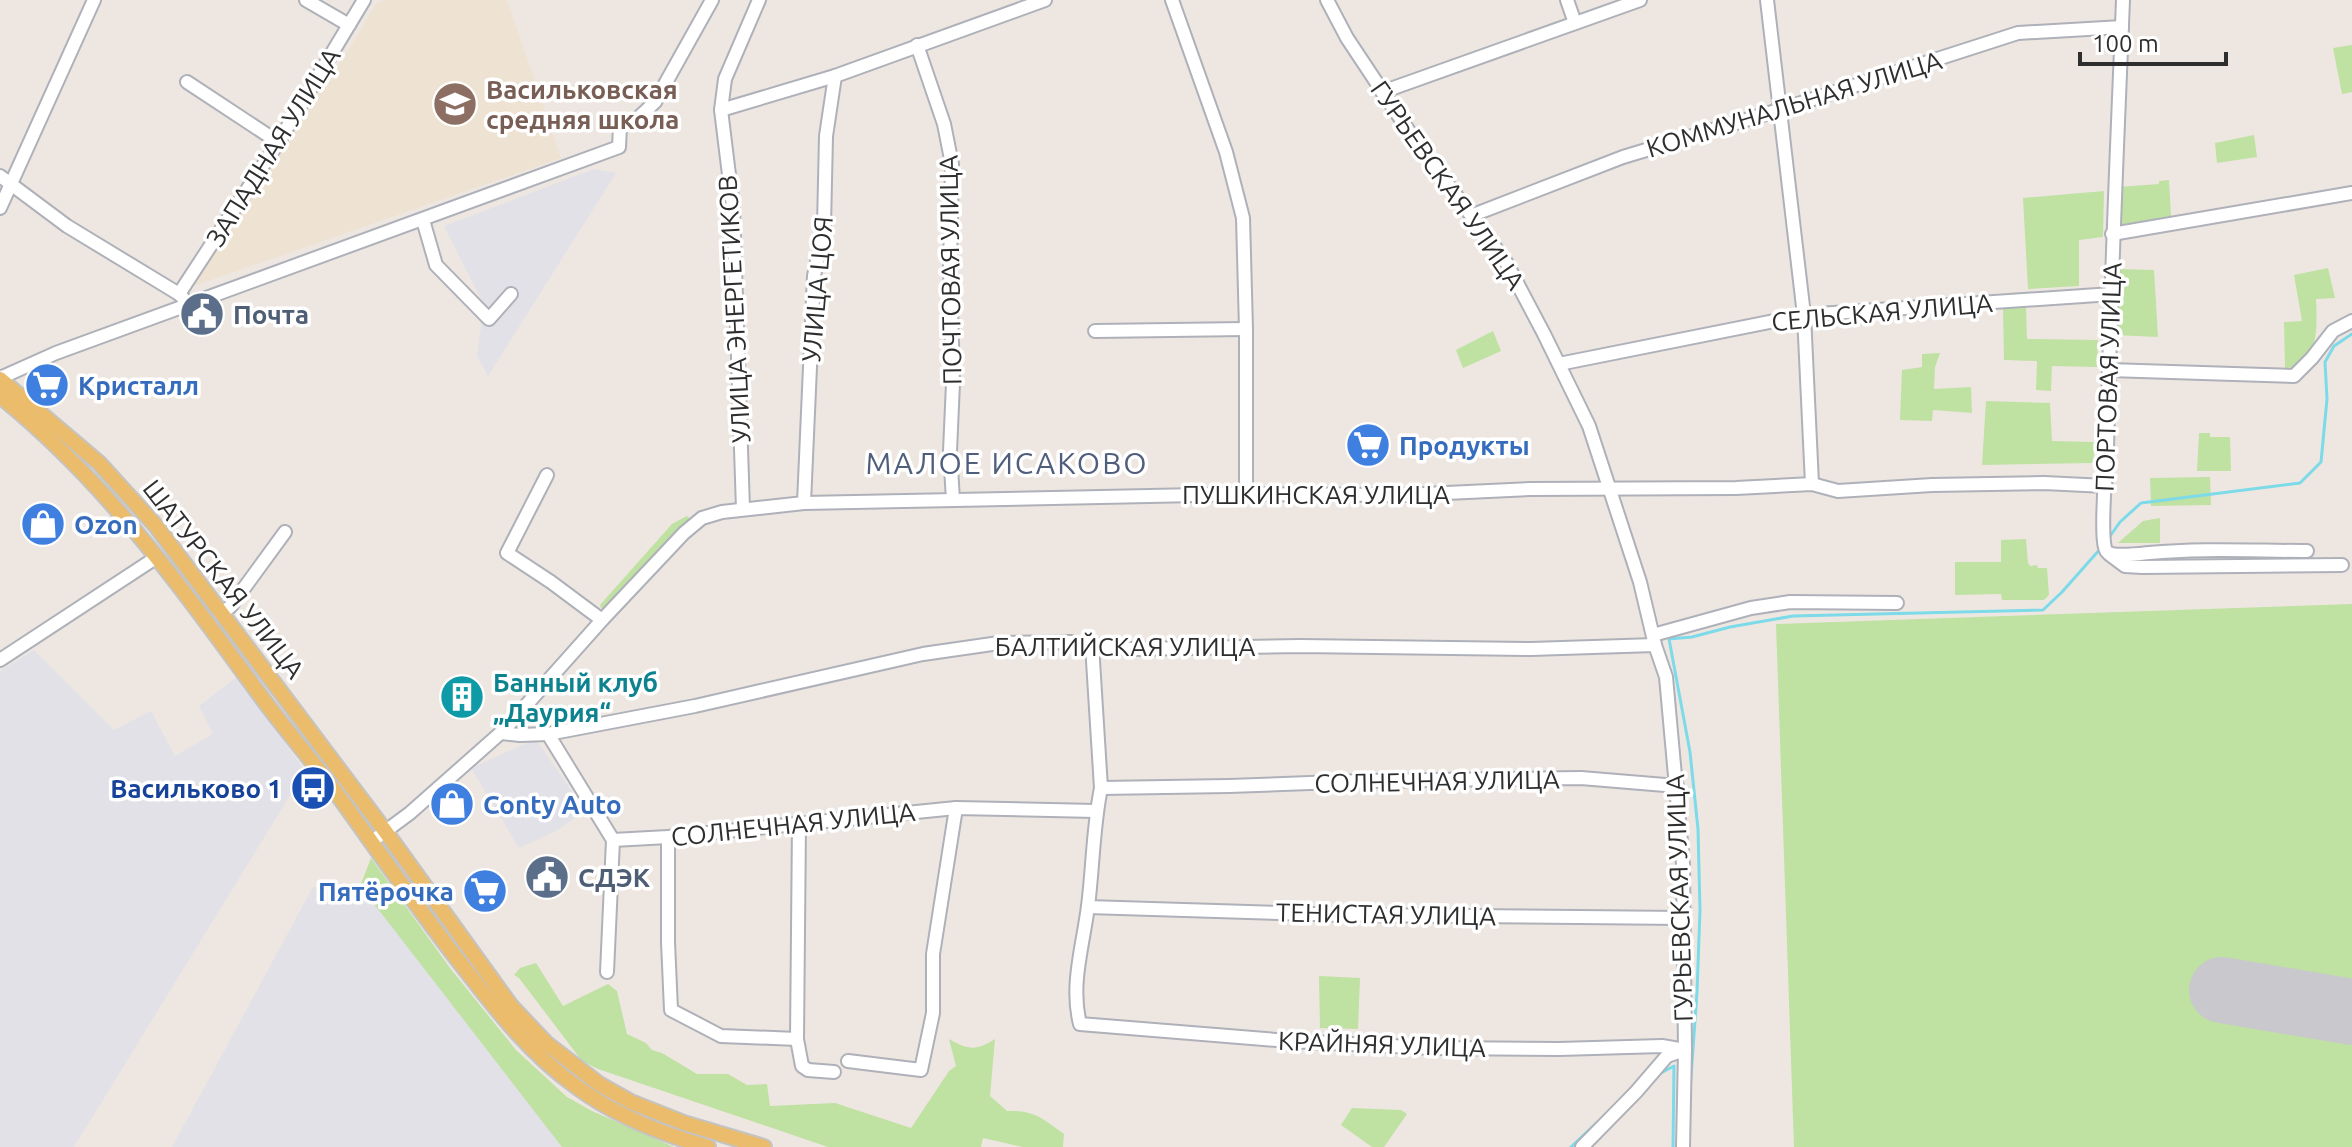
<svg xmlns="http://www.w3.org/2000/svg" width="2352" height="1147" viewBox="0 0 2352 1147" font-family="Ubuntu,sans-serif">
<rect width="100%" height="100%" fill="#eee7e1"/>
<g fill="#e2e1e7">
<polygon points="594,169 616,173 488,376 477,356 484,305 444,226"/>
<polygon points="34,650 114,730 151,711 175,756 213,734 199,706 238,676 305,771 74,1147 0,1147 0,671"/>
<polygon points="536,739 585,811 556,831 519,848 471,768"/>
<polygon points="373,885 556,1132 609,1147 172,1147 313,887"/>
</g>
<polygon fill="#eee2d2" points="385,0 507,0 561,158 191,287 247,205 291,135 349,49 376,4"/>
<g fill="#bfe1a2">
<polygon points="2352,45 2352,92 2342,94 2333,48"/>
<polygon points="2254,135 2257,157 2217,163 2215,143"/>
<polygon points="2169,180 2171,216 2119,225 2119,187 2159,184 2159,181"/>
<polygon points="2104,191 2103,237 2079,240 2079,286 2028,289 2023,198"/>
<path d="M2328,268L2335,298L2316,299C2317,325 2320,368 2285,368L2284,322L2302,321L2294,275Z"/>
<polygon points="2117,269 2154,270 2158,337 2115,335"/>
<polygon points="2026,307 2027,339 2098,340 2097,367 2052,366 2051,391 2036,390 2037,361 2004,360 2003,308"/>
<polygon points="1493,331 1501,351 1463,368 1456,350"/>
<polygon points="1940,353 1935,367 1934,389 1971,387 1972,413 1933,410 1932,421 1900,420 1902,370 1922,367 1922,354"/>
<polygon points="1986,401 2050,403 2052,441 2095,442 2093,463 1982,465"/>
<polygon points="2199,433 2210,433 2210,437 2230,437 2231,471 2197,471"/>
<polygon points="2210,477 2211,505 2151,506 2150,478"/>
<polygon points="687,516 691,519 604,608 601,608 600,605 672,524"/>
<polygon points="2160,518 2160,543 2118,543 2143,521"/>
<polygon points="2026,539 2028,563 2030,566 2037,565 2038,568 2047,568 2049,595 2044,600 2002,600 2001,594 1955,595 1955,562 2001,562 2001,540"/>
<polygon points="2352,604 2352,1003 2221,979 2217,997 2352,1021 2352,1147 1794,1147 1776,624"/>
<polygon points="371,858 450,968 516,1050 567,1097 592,1111 674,1147 562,1147 368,896 359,889"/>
<path d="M536,963L563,1006L608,984L617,991L627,1034L646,1043L652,1050L662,1053L697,1074H728L747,1085L767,1084L770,1106L835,1103L911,1128L949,1071L956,1066L949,1039C968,1050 977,1051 995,1039L990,1096L1007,1111C1035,1110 1043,1119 1064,1134L1063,1147H1023L983,1138L981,1147H828L598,1069L582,1061L519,978L514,975L520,968Z"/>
<polygon points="1319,976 1360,978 1358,1029 1320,1028"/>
<polygon points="1352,1108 1401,1110 1407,1114 1384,1147 1372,1147 1341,1125"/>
</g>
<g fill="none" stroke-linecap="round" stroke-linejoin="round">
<g stroke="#7cdae9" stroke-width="3">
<polyline points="2108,539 2120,522 2141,503 2300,483 2321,462 2327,399 2325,362 2334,346 2352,334"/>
<polyline points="1659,1074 1674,1066 1673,1147"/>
<polyline points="1690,1091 1697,992 1700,910 1698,829 1690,752 1669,639 1692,637 1730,627 1793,616 2043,610 2062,592 2101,548"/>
<polyline points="1571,1147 1606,1114"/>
</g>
<polyline stroke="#c9c8cc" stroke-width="66" points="2222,990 2352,1012"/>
<g stroke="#aeb1b9" stroke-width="16">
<g id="minor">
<polyline points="306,0 349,25"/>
<polyline points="1172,0 1226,152 1243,218 1246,329 1246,494"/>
<polyline points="1327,0 1347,38 1414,139 1506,262 1544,334 1589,426 1640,582 1655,645"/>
<polyline points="1567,0 1575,23"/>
<polyline points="1767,0 1804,315 1812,484"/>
<path d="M2123,0C2117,150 2110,300 2107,450C2106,464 2099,547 2107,552C2115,557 2139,554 2149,553C2201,548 2255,551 2307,551"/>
<polyline points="917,45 944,124 952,164 950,268 953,383 950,451 953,500"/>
<polyline points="187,82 278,142"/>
<polyline points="1382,92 1640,0"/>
<polyline points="721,110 835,76 1045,0"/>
<polyline points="0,176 67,226 179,294 183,298"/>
<polyline points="0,208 94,0"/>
<polyline points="1473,215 1623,157 1779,110 2018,33 2122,27"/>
<polyline points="423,220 436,265 489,319 511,294"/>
<polyline points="2112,234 2352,193"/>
<polyline points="179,294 279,141 364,0"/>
<polyline points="1095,331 1246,329"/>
<polyline points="1559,364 1804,315 2112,294"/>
<polyline points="2109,370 2294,376 2312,358 2333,331 2352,321"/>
<polyline points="0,378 56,353 619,147 620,126 636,120 655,102 712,0"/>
<polyline points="547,475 507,553 551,582 602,620"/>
<polyline points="804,503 814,276 824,226 826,136 835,76"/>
<polyline points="743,509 733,207 721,110 725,79 759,0"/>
<polyline points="2109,554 2125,566 2142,567 2342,565"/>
<polyline points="221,614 231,606 285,532"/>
<polyline points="1653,635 1751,608 1790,602 1897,603"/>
<path d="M1092,645L1101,788C1093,827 1093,867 1088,906C1083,946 1070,985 1080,1024L1289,1041L1433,1048L1559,1049L1662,1046L1685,1050"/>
<polyline points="0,660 157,557"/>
<polyline points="501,733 520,735 548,734 695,706 923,654 999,643 1070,642 1131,649 1300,646 1531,649 1655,645 1666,677 1683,864 1685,1050 1683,1147"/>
<polyline points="548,734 613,840 668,837 956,808 1096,811"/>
<polyline points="1101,788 1229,786 1363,781 1581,778 1677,786"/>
<polyline points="799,823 797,1039 802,1066 808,1070 834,1072"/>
<polyline points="668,837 668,942 671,1010 721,1036 797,1039"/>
<polyline points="371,842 410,813 505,729 602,620 684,533 702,518 722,512 804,503 1246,494 1404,495 1530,489 1736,488 1812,484 1838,491 1932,485 2044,483 2106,486"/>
<polyline points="1088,907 1346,915 1684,918"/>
<polyline points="607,972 613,840"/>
<polyline points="848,1061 921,1070 933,1013 933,954 956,808"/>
<polyline points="1582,1147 1636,1092 1667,1056 1682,1051"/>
</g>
</g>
<g stroke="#c4c4c4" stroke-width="18">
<g id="major">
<polyline points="0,379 99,463 156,526 385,831 511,1006 546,1043 599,1084 631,1102 684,1123 764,1147"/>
<path d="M0,396C108,483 184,591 265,702C289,734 316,765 340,798C381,855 421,913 465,969C499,1013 531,1054 577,1087C616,1116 662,1134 708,1147"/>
</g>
</g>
<use href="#minor" stroke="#fff" stroke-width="12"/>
<use href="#major" stroke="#eabc6b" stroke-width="14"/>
</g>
<defs>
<g id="school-disc" transform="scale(2.3)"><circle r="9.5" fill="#8d6e63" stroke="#fff"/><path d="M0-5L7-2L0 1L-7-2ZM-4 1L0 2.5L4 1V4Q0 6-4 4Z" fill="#fff"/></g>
<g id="civic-disc" transform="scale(2.3)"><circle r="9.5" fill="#5c6f8a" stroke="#fff"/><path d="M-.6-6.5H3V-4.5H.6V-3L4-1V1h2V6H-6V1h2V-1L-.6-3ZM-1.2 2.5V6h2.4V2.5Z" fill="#fff"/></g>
<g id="supermarket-disc" transform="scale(2.3)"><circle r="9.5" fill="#3f7fe0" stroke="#fff"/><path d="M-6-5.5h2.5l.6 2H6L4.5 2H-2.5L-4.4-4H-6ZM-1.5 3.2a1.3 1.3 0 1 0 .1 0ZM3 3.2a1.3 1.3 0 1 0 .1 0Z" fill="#fff"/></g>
<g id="shop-disc" transform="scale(2.3)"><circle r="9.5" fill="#3f7fe0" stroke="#fff"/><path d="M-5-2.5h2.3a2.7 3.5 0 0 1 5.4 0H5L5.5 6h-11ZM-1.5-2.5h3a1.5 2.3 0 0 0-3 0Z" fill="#fff"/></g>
<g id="building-disc" transform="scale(2.3)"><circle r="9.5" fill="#0f9aa8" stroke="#fff"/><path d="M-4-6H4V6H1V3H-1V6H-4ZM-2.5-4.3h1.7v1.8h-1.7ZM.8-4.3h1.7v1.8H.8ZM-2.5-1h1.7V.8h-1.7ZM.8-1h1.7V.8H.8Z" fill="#fff"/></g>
<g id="bus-disc" transform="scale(2.3)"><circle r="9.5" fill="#1a4fb4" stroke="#fff"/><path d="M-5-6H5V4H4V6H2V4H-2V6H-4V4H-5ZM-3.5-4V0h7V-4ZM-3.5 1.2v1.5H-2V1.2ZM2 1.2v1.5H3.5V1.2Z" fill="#fff"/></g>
</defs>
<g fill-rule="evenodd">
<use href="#school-disc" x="455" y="104"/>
<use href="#civic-disc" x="202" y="314"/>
<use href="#supermarket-disc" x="47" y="385"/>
<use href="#supermarket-disc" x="1368" y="445"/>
<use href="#shop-disc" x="43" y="524"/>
<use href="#building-disc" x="462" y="697"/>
<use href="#bus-disc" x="313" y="788"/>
<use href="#shop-disc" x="452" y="804"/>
<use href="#civic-disc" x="547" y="877"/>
<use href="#supermarket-disc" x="485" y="891"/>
</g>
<g text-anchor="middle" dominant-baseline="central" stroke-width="7" stroke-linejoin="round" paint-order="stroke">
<g font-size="26" font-weight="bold" fill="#785e54" stroke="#fff" text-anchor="start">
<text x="486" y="89">Васильковская<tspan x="486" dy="30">средняя школа</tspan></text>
</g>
<g font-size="26" fill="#2e2e2e" stroke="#fff">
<text transform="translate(1794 104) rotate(-17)">КОММУНАЛЬНАЯ УЛИЦА</text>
<text transform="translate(273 147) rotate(-58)">ЗАПАДНАЯ УЛИЦА</text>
<text transform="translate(1448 185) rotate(55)">ГУРЬЕВСКАЯ УЛИЦА</text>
<text transform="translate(950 270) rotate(-91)">ПОЧТОВАЯ УЛИЦА</text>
<text transform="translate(817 289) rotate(-85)">УЛИЦА ЦОЯ</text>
<text transform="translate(734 309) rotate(-93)">УЛИЦА ЭНЕРГЕТИКОВ</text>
<text transform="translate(1882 312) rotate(-5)">СЕЛЬСКАЯ УЛИЦА</text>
<text transform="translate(2108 377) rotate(-88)">ПОРТОВАЯ УЛИЦА</text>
<text x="1316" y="494">ПУШКИНСКАЯ УЛИЦА</text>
<text transform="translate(224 579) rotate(52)">ШАТУРСКАЯ УЛИЦА</text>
<text x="1125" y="646">БАЛТИЙСКАЯ УЛИЦА</text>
<text transform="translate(1437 781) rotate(-1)">СОЛНЕЧНАЯ УЛИЦА</text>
<text transform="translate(793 824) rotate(-6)">СОЛНЕЧНАЯ УЛИЦА</text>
<text transform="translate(1679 898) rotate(-92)">ГУРЬЕВСКАЯ УЛИЦА</text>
<text transform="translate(1386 914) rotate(1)">ТЕНИСТАЯ УЛИЦА</text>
<text transform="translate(1382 1044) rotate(2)">КРАЙНЯЯ УЛИЦА</text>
</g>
<g font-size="26" font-weight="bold" fill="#4e5e75" stroke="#fff" text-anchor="start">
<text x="233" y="314">Почта</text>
<text x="578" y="877">СДЭК</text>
</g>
<g font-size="26" font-weight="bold" fill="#366cbe" stroke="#fff" text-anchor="start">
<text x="78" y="385">Кристалл</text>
<text x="1399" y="445">Продукты</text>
<text x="74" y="524">Ozon</text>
<text x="483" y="804">Conty Auto</text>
<text x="454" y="891" text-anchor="end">Пятёрочка</text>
</g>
<g font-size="26" font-weight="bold" fill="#0d838f" stroke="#fff" text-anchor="start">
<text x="493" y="682">Банный клуб<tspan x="493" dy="30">„Даурия“</tspan></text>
</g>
<g font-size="26" font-weight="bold" fill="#164399" stroke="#fff" text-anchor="end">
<text x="282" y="788">Васильково 1</text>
</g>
<g font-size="30" letter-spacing="2" fill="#505e7d" stroke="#fff">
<text x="1007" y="463">МАЛОЕ ИСАКОВО</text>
</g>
</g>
<path d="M2080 52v12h146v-12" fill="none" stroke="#2e2e2e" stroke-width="4"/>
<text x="2092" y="52" font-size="24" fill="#2e2e2e" stroke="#ffffff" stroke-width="6" paint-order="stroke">100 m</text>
</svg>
